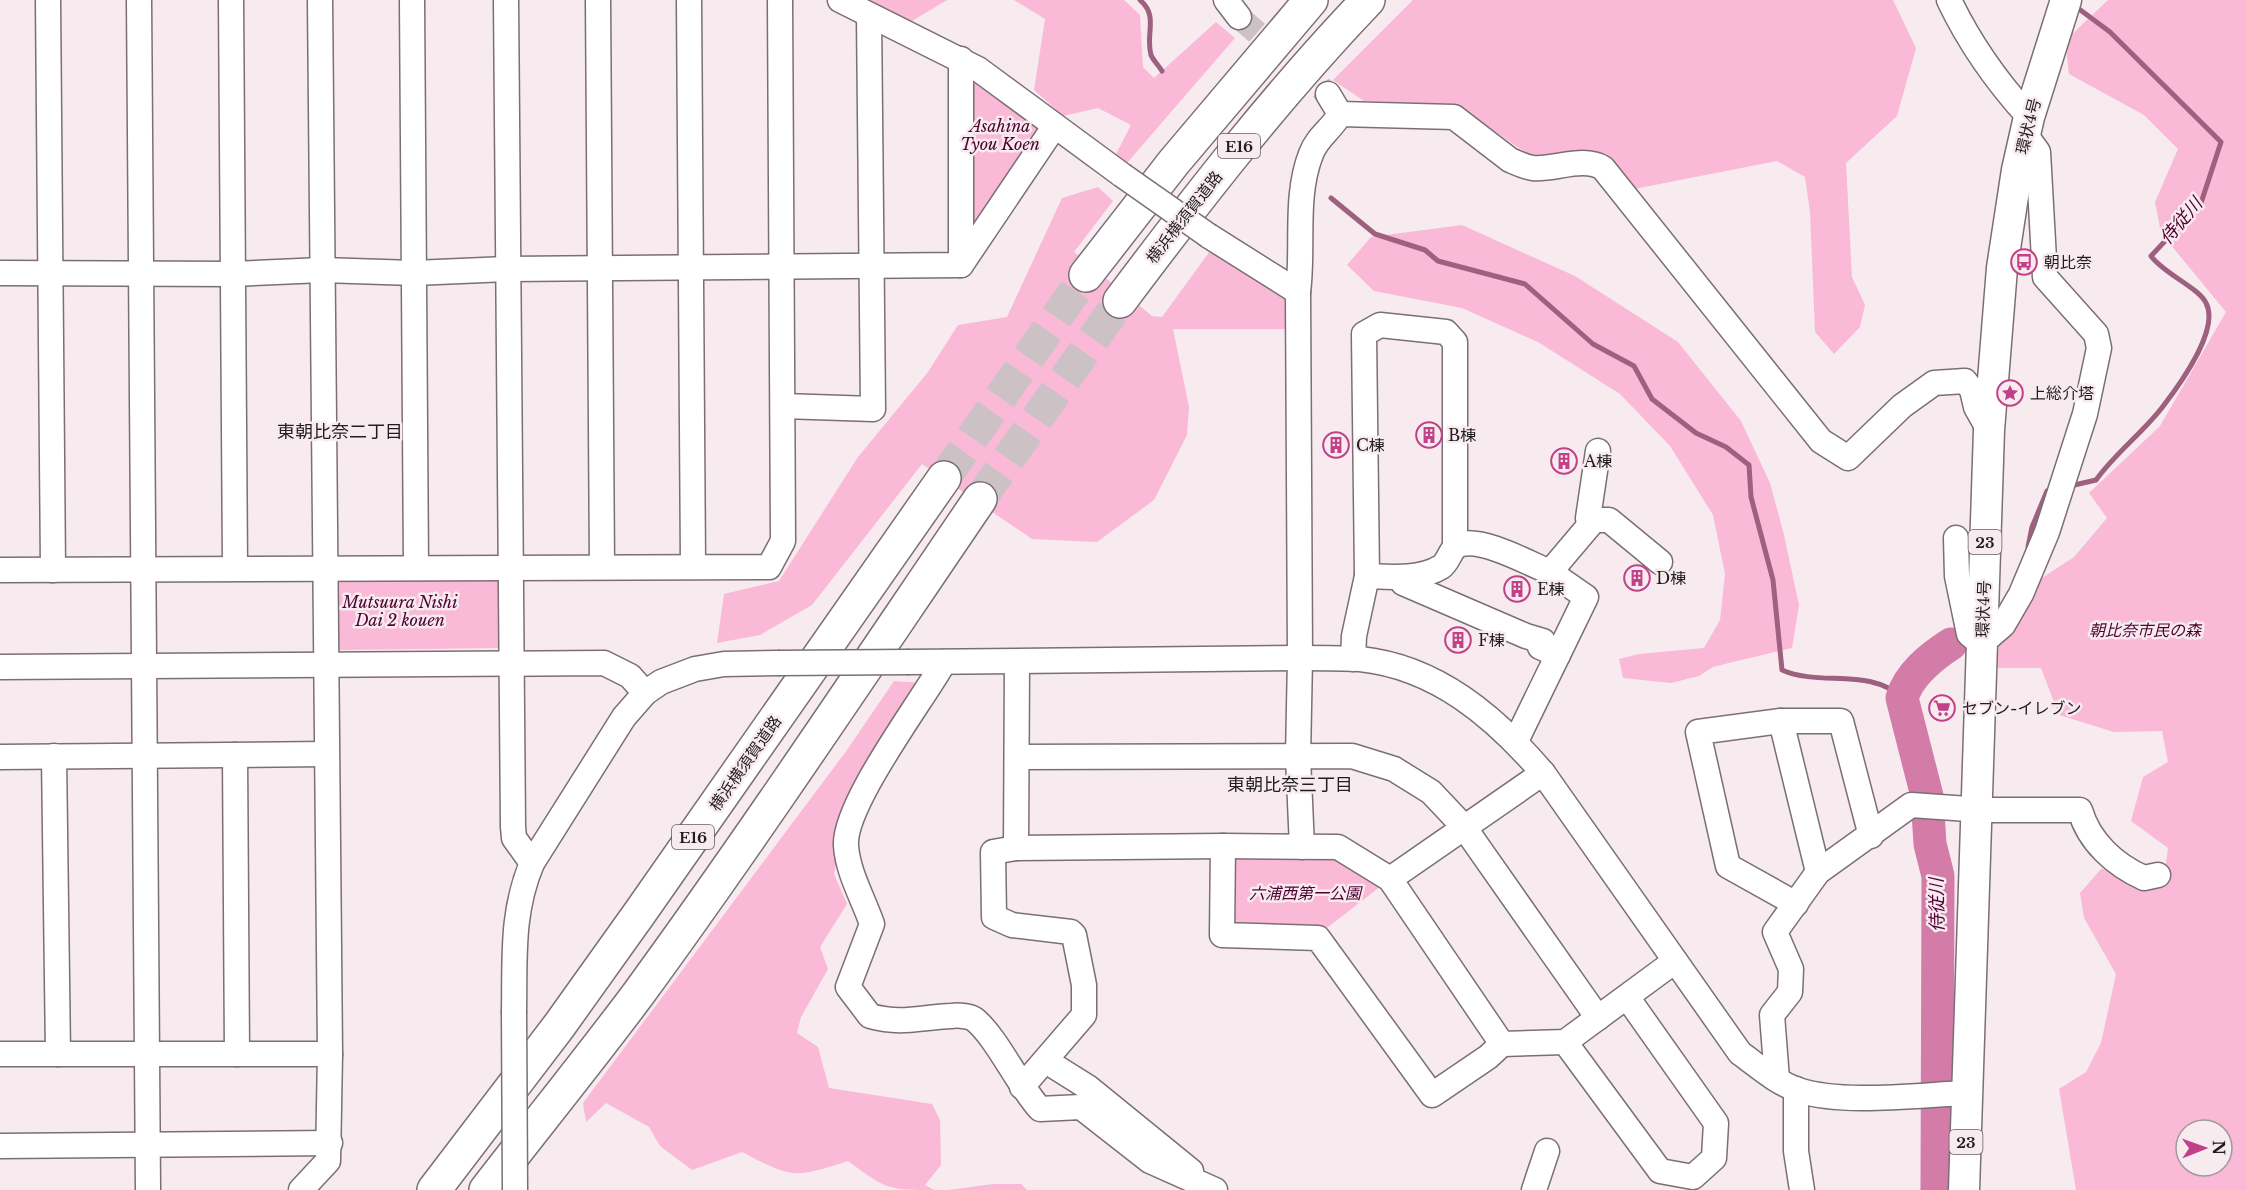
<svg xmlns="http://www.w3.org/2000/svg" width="2246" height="1190" viewBox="0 0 2246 1190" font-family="'Libre Baskerville','Noto Sans JP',serif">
<rect width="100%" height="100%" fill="#f7ebf0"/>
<g fill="#f9b9d7" fill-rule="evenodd">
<polygon points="871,0 947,0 912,21 871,4"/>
<polygon points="1014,0 1124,0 1140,15 1143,67 1154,78 1216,22 1235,38 1127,163 1116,154 1131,125 1098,108 1063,116 1034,90 1045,19"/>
<polygon points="1413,0 1893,0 1916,48 1897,116 1846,163 1852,277 1865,305 1860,327 1834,354 1815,332 1810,212 1805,177 1777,161 1634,189 1601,157 1536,160 1456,104 1364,101 1333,80"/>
<path d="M2108,0H2246V1190H2076L2059,1089L2086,1072L2101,1043L2116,974L2084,918L2080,893L2101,869L2164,878L2168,848L2131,821L2143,777L2168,762L2162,731L2114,732L2059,715L2041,668H1996L2004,603L2074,557L2107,518L2089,493L2160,426L2226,312L2161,233L2155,202L2178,149L2144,115L2069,74L2065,41ZM2186,1130H2222V1166H2186Z"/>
<polygon points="979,82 1037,125 1037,133 978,229 971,226 970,85"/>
<polygon points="1098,187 1113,201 1074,252 1152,316 1162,317 1210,251 1286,297 1286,329 1173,329 1189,407 1187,435 1154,500 1097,542 1032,539 922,464 812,605 760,635 717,643 724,594 779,581 858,457 928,372 958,325 1007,317 1062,198"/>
<polygon points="1462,225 1575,276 1678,342 1741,421 1770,483 1784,535 1799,605 1792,648 1733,662 1713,667 1699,676 1671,683 1623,678 1619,659 1639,654 1704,648 1720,620 1725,574 1713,515 1670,446 1620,394 1538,342 1462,308 1374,291 1347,265 1371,237"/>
<polygon points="503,572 504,648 339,650 338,575"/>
<path d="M894,681L921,683L850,794L834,874L847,904L820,947L828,969L801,1017L797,1033L818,1047L829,1088L932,1104L940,1120L941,1165L925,1185L934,1190C887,1190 886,1189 848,1161C794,1178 793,1179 742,1152L692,1170L660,1146L649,1127L606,1103L586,1122L583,1103L847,750Z"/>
<polygon points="1229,858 1344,858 1381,886 1323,931 1230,927"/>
<polygon points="993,1184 1021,1184 1027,1190 948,1190"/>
</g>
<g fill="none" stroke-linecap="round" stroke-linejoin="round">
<g stroke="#9e607e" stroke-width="5">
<path d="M1140,0C1159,16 1145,34 1151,55C1153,60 1159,66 1162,71"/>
<path d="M1331,198L1375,234L1425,250L1438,261L1525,284L1593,344L1634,366L1652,399L1696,433L1726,447L1749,465L1751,497L1773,580L1782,670C1820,687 1871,667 1902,698"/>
<path d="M2070,486L2096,480C2116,452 2144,432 2164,405C2180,384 2220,329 2206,303C2198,287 2164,274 2151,256L2201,203L2221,142L2110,32L2075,6"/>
<polyline points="2028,547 2032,527 2047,491 2055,489"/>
</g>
<path stroke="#d37ca7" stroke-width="33" d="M1937,1190L1938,876L1930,844L1927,796L1902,698C1909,674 1931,657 1951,644"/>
<polyline stroke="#ccc2c6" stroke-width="24" stroke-dasharray="24 12" stroke-linecap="butt" points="1239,17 1328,94"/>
<g stroke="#ccc2c6" stroke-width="33" stroke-dasharray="33 16" stroke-linecap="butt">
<polyline points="944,478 1086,275"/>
<polyline points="980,499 1120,301"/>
</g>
<g stroke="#7a6f74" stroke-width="27">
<g id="minor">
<polyline points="48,0 53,570"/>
<polyline points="139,0 148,1190"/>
<polyline points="231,0 235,568"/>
<polyline points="412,0 416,568"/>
<polyline points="506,0 513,827 514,838 532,863"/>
<polyline points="598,0 602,567"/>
<polyline points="689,0 693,566"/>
<polyline points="840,0 978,69 1122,175"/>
<polyline points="1226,0 1239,17"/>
<path d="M1949,0C1969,42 1997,82 2029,117"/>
<polyline points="961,59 961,265"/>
<path d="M1340,114L1454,117L1510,160C1517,163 1525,167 1533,168C1555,170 1583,156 1603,168L1821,441L1848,458L1902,406L1934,383L1965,381L1972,390L1976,407L1989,430"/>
<polyline points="1209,236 1298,292 1300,658 1298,757 1302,847"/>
<polyline points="0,273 233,274 322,270 414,273 507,269 961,265 1054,127"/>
<path d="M1298,292C1304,248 1294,197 1311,154C1317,137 1332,129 1340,114L1328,94"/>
<polyline points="783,406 873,409 869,15"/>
<polyline points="1593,522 1588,518 1598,451"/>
<polyline points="1956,538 1957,576 1969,634 1981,644 2003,625 2021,594 2047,532 2085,414 2099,348 2096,334 2045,277 2038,152 2025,134"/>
<polyline points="0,570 769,567 783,541 780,0"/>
<path d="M1367,576C1390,577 1420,580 1441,567C1450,561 1450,546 1462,544C1485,539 1528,563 1550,572"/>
<polyline points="1406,577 1403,583 1526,636 1543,641 1540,647 1558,655"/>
<polyline points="1353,659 1354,636 1367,576 1364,334 1380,325 1446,332 1455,342 1455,546"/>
<path d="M909,662L1300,658C1320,658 1341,658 1360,659C1437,667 1495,717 1543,773L1740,1053C1758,1066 1777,1083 1798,1090C1844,1105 1917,1095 1967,1093"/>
<path d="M944,662C922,701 843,805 846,846C848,873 863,898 872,924L848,987L870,1016C904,1025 919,1017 952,1016C958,1015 969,1016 974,1019C996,1036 1018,1085 1040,1109L1081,1107L1150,1161L1215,1190"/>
<polyline points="1017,662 1016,848 1223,846 1338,847 1390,879 1502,1044 1565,1042 1675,961"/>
<polyline points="0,667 604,663 630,676 645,693"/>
<polyline points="1781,721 1818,872"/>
<polyline points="1516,741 1586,597 1550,572 1594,520 1609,520 1660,562"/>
<polyline points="235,755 237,1054"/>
<polyline points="54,756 58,1054"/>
<polyline points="0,757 326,754"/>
<polyline points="1017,757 1352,756 1394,769 1431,792 1464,827 1598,1018"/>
<polyline points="1223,846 1222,935 1318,938 1432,1095 1488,1057 1502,1044"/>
<polyline points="1016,848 993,852 994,917 1012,925 1071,932 1074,935 1084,985 1084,1015 1022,1087"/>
<polyline points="1390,879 1543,773"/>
<polyline points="1796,904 1728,866 1698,732 1781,721 1841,721 1871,836"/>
<path d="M514,1011C515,958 511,913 532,863L624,717L645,693L661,682L695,669L724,664L778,663"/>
<polyline points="1565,1042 1660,1171 1693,1177 1714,1158 1716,1123 1627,997"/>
<polyline points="0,1054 330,1054 320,0"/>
<polyline points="1046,1061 1089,1088 1191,1171"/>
<path d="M1777,1079L1772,1015L1790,992L1791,969L1775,932L1818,872L1911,805L1983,810H2080C2089,842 2115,865 2144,878L2158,875"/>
<polyline points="1796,1089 1796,1151 1802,1190"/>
<polyline points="0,1146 330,1143"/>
<polyline points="301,1190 328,1161 330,1054"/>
<polyline points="1534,1190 1547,1151"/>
</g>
</g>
<g stroke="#7a6f74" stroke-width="33">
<polyline id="major" points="1964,1190 1989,430 2002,268 2017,170 2029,117 2066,0"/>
</g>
<g stroke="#7a6f74" stroke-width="36">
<g id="highway">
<polyline points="1086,275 1174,162 1311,0"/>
<path d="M1120,301C1198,197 1278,94 1368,0"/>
<polyline points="434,1190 559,1026 639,914 944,478"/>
<path d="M486,1190C537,1124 589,1060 639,993C757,831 867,665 980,499"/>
</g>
</g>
<use href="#minor" stroke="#fff" stroke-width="24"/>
<use href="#major" stroke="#fff" stroke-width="30"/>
<use href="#highway" stroke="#fff" stroke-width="33"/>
<g stroke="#7a6f74" stroke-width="27" stroke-linecap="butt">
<g id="minor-bridge">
<polyline points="1122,175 1209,236"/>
<polyline points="778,663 909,662"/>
<polyline points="514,1011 515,1190"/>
</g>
</g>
<use href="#minor-bridge" stroke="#fff" stroke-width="24"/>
</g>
<defs>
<g id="bus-ring" transform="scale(1.35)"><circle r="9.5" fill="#f7ebf0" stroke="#c14088" stroke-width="1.5"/><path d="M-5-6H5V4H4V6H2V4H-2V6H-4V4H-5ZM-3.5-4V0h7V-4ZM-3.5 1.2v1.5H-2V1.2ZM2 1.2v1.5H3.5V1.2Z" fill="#c14088"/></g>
<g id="sight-ring" transform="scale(1.35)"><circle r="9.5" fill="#f7ebf0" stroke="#c14088" stroke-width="1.5"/><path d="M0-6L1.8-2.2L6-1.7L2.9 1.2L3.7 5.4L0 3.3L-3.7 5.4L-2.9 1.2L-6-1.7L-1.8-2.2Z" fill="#c14088"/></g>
<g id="building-ring" transform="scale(1.35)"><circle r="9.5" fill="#f7ebf0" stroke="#c14088" stroke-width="1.5"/><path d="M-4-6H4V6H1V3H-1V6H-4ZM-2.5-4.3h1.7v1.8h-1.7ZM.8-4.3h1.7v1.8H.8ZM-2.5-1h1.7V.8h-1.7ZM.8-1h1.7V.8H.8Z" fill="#c14088"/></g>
<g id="supermarket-ring" transform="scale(1.35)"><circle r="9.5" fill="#f7ebf0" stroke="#c14088" stroke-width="1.5"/><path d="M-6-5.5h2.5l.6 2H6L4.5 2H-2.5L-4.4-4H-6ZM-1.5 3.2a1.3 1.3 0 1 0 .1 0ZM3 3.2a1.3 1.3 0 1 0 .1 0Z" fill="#c14088"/></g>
</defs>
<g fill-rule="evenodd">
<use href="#bus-ring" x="2024" y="262"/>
<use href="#sight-ring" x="2010" y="393"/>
<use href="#building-ring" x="1429" y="435"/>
<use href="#building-ring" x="1336" y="445"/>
<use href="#building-ring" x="1564" y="461"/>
<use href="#building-ring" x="1637" y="578"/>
<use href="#building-ring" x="1517" y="589"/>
<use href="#building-ring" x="1458" y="640"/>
<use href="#supermarket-ring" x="1942" y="708"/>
</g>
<g text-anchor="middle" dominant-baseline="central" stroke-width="5" stroke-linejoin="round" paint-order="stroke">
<g fill="#f7ebf0" stroke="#625c5e" stroke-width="1.5">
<rect x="1218" y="134" width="42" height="24" rx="4.5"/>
<rect x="1968.5" y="530" width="33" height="24" rx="4.5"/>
<rect x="672" y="825" width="42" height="24" rx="4.5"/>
<rect x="1949.5" y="1130" width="33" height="24" rx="4.5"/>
</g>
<g font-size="15" font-weight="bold" fill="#221e1f">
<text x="1239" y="146">E16</text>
<text x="1985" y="542">23</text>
<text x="693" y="837">E16</text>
<text x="1966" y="1142">23</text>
</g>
<g font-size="16" font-style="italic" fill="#510033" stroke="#f7ebf0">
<text x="1000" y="126">Asahina<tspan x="1000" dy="18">Tyou Koen</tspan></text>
<text x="400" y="602">Mutsuura Nishi<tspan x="400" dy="18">Dai 2 kouen</tspan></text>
<text x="2145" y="630">朝比奈市民の森</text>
<text x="1305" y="893">六浦西第一公園</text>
</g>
<g font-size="16" fill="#221e1f" stroke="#f7ebf0">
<text transform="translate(2028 126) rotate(-76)">環状4号</text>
<text transform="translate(1184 217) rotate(-52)">横浜横須賀道路</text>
<text transform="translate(1983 609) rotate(-88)">環状4号</text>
<text transform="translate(745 763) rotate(-55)">横浜横須賀道路</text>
</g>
<g font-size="16" fill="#221e1f" stroke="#f7ebf0" text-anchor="start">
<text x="2044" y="262">朝比奈</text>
<text x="2030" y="393">上総介塔</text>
<text x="1448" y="435">B棟</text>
<text x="1356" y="445">C棟</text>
<text x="1584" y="461">A棟</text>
<text x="1656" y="578">D棟</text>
<text x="1537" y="589">E棟</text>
<text x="1478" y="640">F棟</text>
<text x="1962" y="708">セブン-イレブン</text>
</g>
<g font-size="18" font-style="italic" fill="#510033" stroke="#f7ebf0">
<text transform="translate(2181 221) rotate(-50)">侍従川</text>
<text transform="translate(1937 905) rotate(-91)">侍従川</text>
</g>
<g font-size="18" fill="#221e1f" stroke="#f7ebf0">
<text x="340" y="432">東朝比奈二丁目</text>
<text x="1290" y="785">東朝比奈三丁目</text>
</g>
</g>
<g transform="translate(2204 1148) rotate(89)"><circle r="28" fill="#f7ebf0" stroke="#a2999c" stroke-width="1.5"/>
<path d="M0-4.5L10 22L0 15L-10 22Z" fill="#c14088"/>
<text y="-9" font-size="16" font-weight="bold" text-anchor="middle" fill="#221e1f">N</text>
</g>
</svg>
